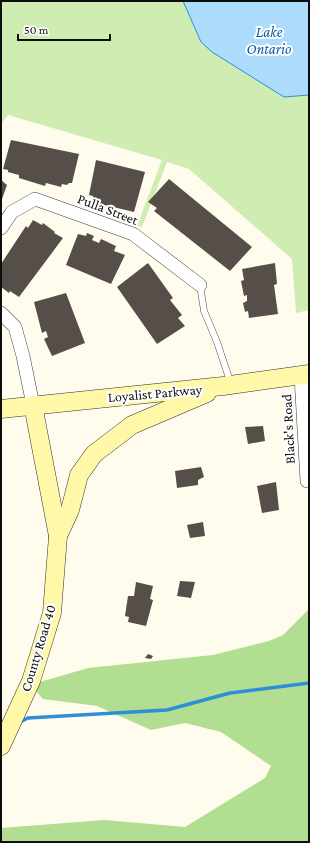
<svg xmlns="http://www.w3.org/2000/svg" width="310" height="843" viewBox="0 0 310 843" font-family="'Crimson Pro',serif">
<rect width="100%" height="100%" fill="#fffced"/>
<polygon fill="#cfecb3" points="1,1 183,1 201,42 284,97 309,95 309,310 296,313 292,259 189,169 167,162 142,227 137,226 162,160 8,115 1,124"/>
<polygon fill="#b1de91" points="309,609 309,842 1,842 1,828 104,820 185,827 265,778 271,766 221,732 185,723 151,730 97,706 43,699 36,691 40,682 88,668 213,655 269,641 283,635"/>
<polygon fill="#addbfb" stroke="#2e8ed7" points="183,1 309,1 309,95 284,97 212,52 201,42"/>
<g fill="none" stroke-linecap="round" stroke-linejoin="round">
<polyline stroke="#2e8ed7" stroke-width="3.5" points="20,722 28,718 167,710 230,693 309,683"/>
</g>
<g fill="#564e48">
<polygon points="11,140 79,154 72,183 69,183 67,185 62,184 61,187 46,183 45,186 19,178 19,175 8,172 8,170 3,169"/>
<polygon points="96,160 145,172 134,212 96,203 97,199 93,199 93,196 89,195"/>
<polygon points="169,179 252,247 230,271 154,211 157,208 148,202"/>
<polygon points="1,180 7,185 2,199 1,199"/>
<polygon points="33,220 42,225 43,223 55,232 54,233 63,238 19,297 10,291 9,293 1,287 1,264 26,226 28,228"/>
<polygon points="87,233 94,236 92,240 99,243 101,239 116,246 114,251 125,255 111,284 66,265 78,234 86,236"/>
<polygon points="148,263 173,298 170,300 182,315 178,318 185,326 157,344 117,287"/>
<polygon points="275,263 277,284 274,285 278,314 249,318 248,311 245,312 243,303 247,301 247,295 244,296 241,281 244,280 242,269"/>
<polygon points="66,293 85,343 52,356 44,339 48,337 46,331 42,333 34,302"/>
<polygon points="263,426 265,441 248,444 245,427"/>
<polygon points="201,467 204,477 198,480 198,485 177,488 175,471"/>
<polygon points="276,482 279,510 262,513 257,486"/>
<polygon points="203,522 205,536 190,538 187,525"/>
<polygon points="180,581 195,582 191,598 177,596"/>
<polygon points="136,582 153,586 150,599 153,600 146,626 128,622 129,617 125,616 128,596 134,596"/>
<polygon points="148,654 153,656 151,659 145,658"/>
</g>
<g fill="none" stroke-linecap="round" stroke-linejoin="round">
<g stroke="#404040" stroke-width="7">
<polyline id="lane" points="200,285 204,311 217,342 231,384"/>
</g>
<g stroke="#404040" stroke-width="14">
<g id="street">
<polyline points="1,228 12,212 35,199 133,234 200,285"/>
<polyline points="1,313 15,327 23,356 33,405"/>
<polyline points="301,376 307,481"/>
</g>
</g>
<g stroke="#2f2f2f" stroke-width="19">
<g id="secondary">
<polyline points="1,409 223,386 309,374"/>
<polyline points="58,536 70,510 79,475 94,454 132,425 207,393"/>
<polyline points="1,746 31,681 52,613 58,536 33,405"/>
</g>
</g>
<use href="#lane" stroke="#fff" stroke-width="6"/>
<use href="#street" stroke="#fff" stroke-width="13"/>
<use href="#secondary" stroke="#fff8a8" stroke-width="18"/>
</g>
<g text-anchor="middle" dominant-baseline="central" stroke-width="4" stroke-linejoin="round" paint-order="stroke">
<g font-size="14" fill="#0d0d0d" stroke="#fff">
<text transform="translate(108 209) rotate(21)">Pulla Street</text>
<text transform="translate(155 393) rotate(-5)">Loyalist Parkway</text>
<text transform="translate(288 429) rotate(-93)">Black's Road</text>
<text transform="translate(38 648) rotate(-73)">County Road 40</text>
</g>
<g font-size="15" font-style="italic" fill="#0d5fa8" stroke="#fff">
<text x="269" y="32">Lake<tspan x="269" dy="17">Ontario</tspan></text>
</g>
</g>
<rect width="310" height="843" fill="none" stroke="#0d0d0d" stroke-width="4"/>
<path d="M18 34v6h92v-6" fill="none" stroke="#0d0d0d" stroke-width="2"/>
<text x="24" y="34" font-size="12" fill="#0d0d0d" stroke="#ffffff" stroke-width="3" paint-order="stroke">50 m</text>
</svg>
